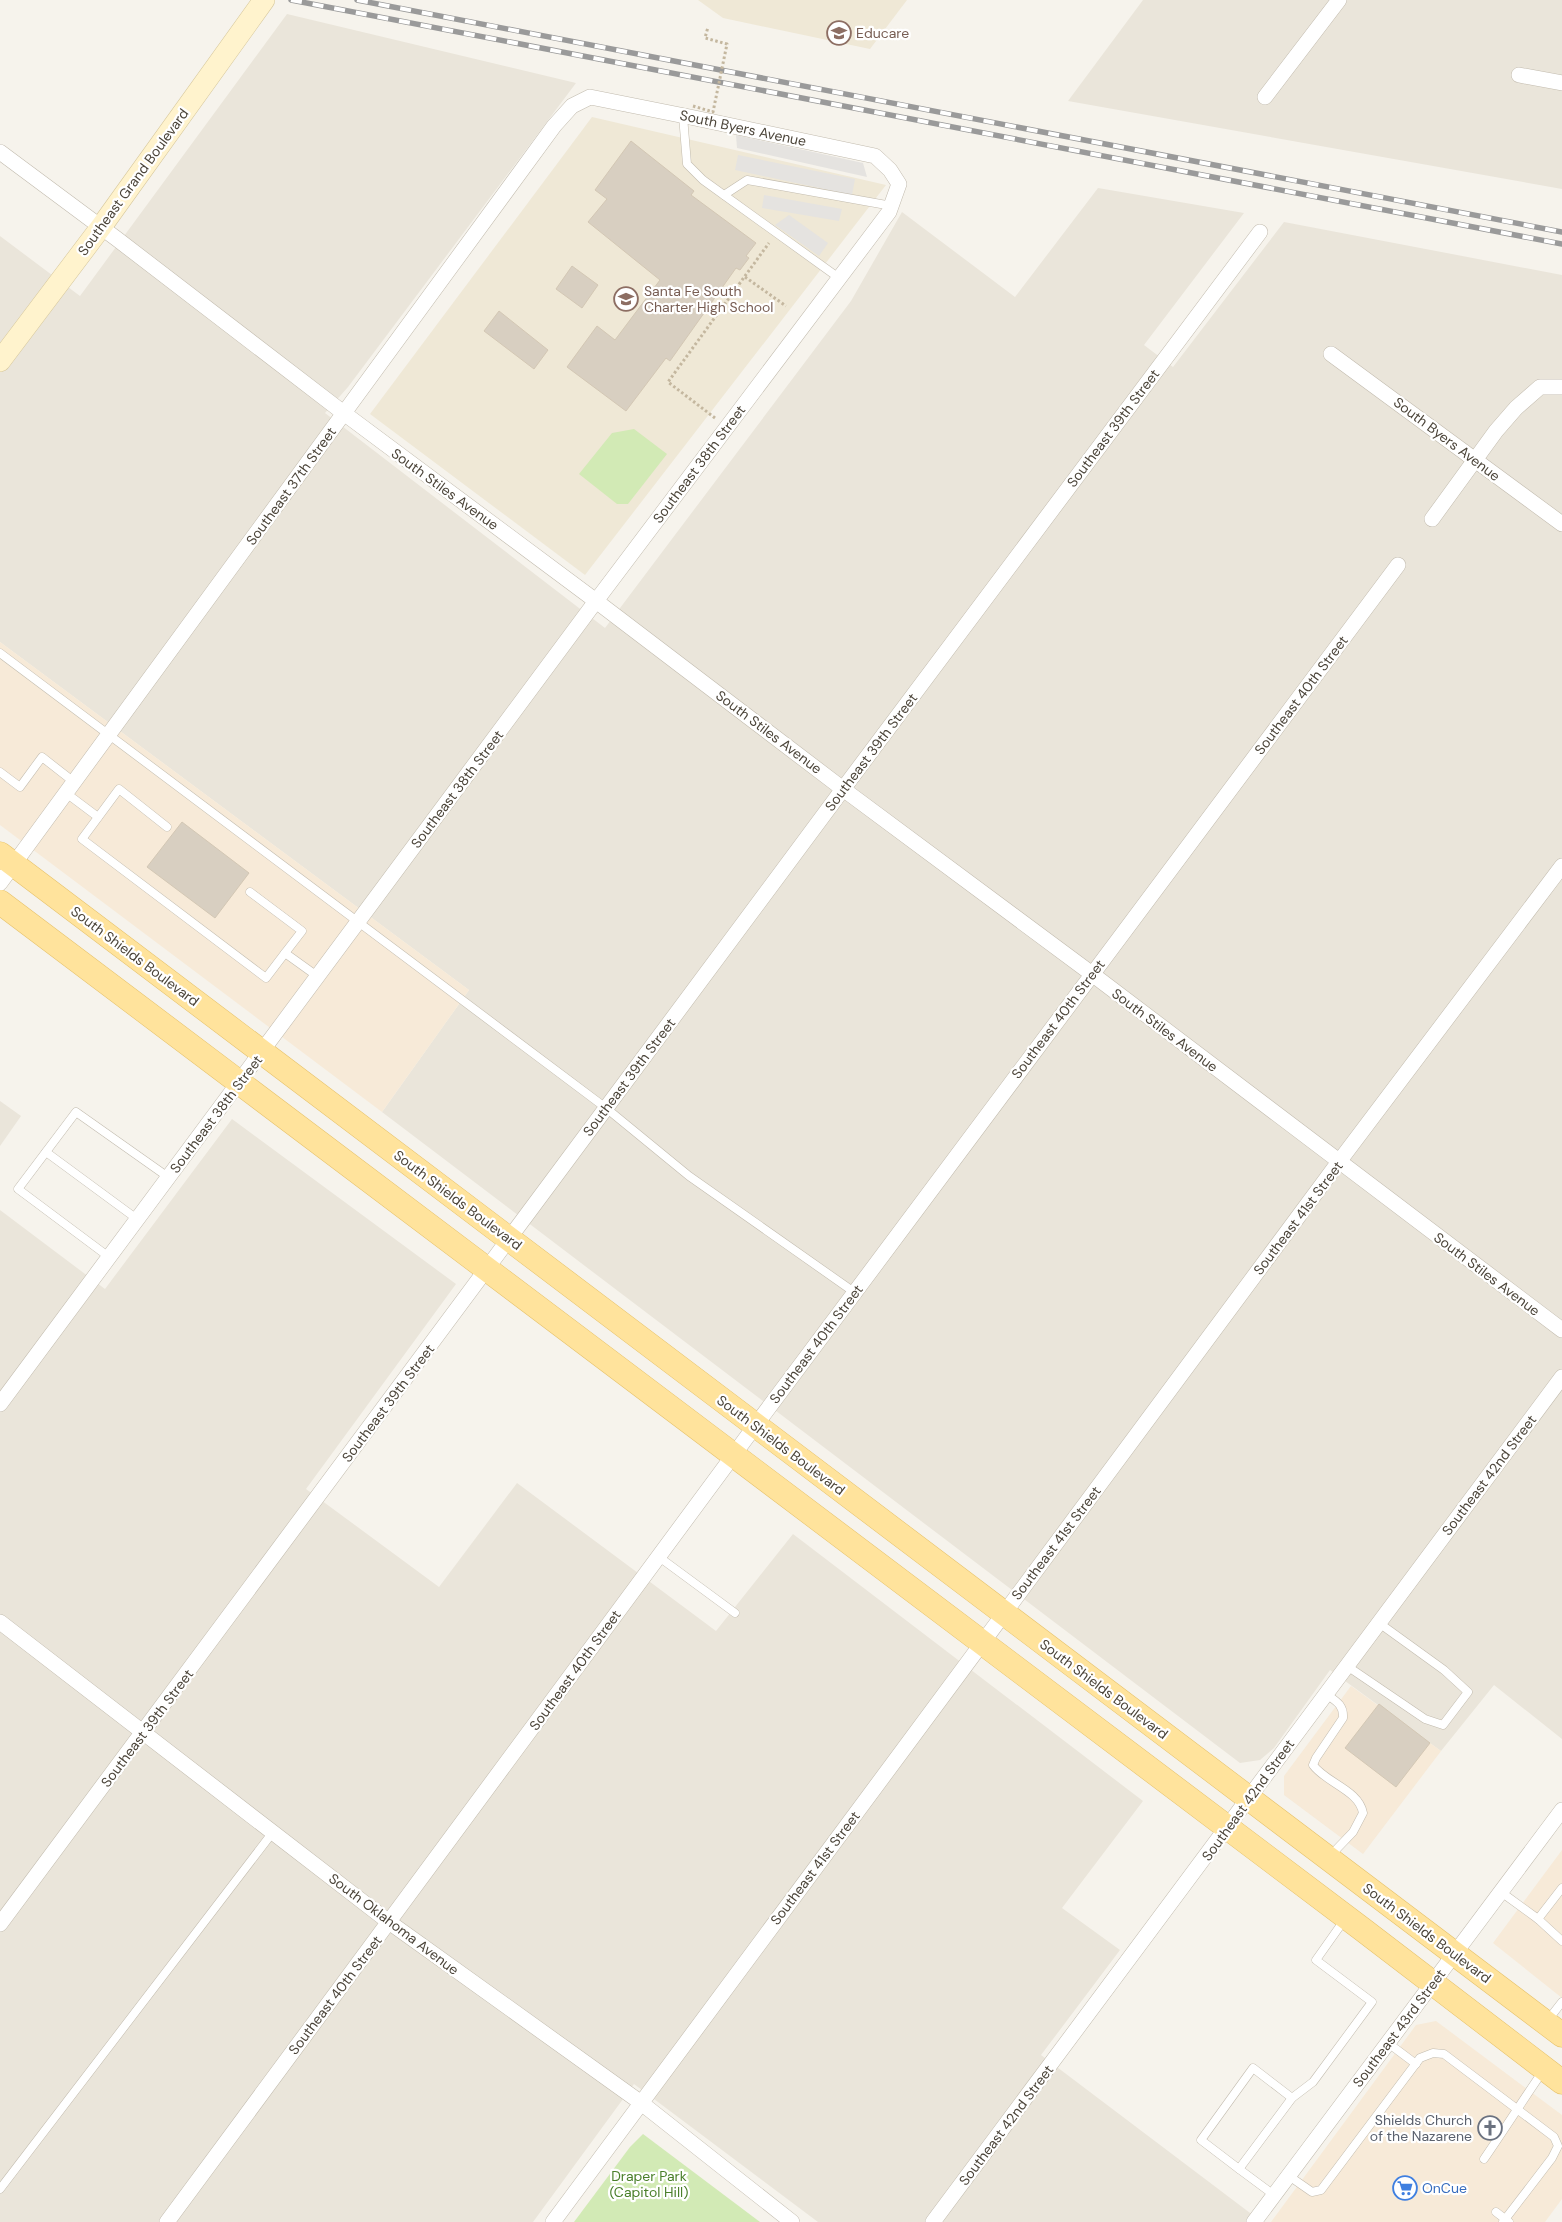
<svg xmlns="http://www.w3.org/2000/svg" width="1562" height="2222" viewBox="0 0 1562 2222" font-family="'DM Sans',sans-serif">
<rect width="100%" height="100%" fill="#f6f3ec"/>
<g fill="#eae5da">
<polygon points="1143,0 1562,0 1562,189 1068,101"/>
<polygon points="287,14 576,83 348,387 325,413 605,628 851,301 902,212 1015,297 1098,188 1244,213 1144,345 1173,367 1284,222 1562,275 1562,1739 1494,1685 1441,1751 1330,1670 1274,1748 1260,1760 1240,1763 382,1112 469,990 0,642 0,236 80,296"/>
<polygon points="0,1101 21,1116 0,1146"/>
<polygon points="232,1119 456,1284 306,1489 439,1587 517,1483 716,1631 793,1534 1143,1801 1062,1908 1120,1950 1041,2055 1262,2222 818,2222 634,2084 533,2222 0,2222 0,1210 105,1289"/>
</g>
<g fill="#f7ead8">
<polygon points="0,642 469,990 382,1112 0,825"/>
<polygon points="1351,1686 1441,1751 1363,1854 1284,1795 1284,1776"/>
<polygon points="1562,1850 1562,1998 1493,1943"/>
<polygon points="1436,2021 1562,2115 1562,2199 1545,2222 1271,2222 1416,2025"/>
</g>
<g fill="#efe8d6">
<polygon points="698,0 907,0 870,49 723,18"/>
<polygon points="592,117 886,185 585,575 370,414"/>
</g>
<g fill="#d2eab5">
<polygon points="634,429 667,454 628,504 617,504 579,474 612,433"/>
<polygon points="643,2134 760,2222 574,2222 630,2147"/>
</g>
<g fill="#e5e3e0">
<polygon points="736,135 863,163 867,177 737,148"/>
<polygon points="738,155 855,179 852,195 735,170"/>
<polygon points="764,195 842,209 839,221 762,208"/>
<polygon points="789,215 828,243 819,256 775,225"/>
</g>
<g fill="#d8cfc1" stroke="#d3c7b4">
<polygon points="631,141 694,191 691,195 756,243 746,256 749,258 740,270 736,268 670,361 666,358 626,411 567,367 597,326 615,340 660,280 588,222 607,199 595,190"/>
<polygon points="572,266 598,285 582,308 556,289"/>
<polygon points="499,311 548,350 534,369 484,331"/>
<polygon points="182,822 249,873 215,918 147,867"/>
<polygon points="1379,1704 1430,1743 1396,1787 1345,1748"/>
</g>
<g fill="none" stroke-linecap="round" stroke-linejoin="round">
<g stroke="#c2bbae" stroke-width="9">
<g id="lane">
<polyline points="683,116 687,164 703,180 839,278"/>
<polyline points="724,195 747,180 892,206"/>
<polyline points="0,653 606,1108 689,1176 854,1292"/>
<polyline points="0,772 20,787 42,757 74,782"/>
<polyline points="66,793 98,817"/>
<polyline points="167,827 119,789 82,839 266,978 285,953 317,976"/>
<polyline points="250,892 302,931 285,953"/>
<polyline points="46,1152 137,1219"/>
<polyline points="109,1257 18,1189 76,1112 168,1177"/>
<polyline points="659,1557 735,1613"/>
<polyline points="1347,1666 1425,1719 1443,1725 1468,1692 1444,1670 1379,1623"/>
<path d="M1326,1694C1336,1701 1344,1705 1343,1718L1316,1758L1313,1765C1326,1783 1359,1790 1363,1813L1353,1832L1329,1857"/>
<polyline points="1562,1888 1538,1919 1562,1941"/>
<polyline points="1501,1892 1538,1919"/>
<polyline points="1548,2020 1562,2002"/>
<polyline points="1388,2043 1416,2064"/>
<path d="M1484,2159C1504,2130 1523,2100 1543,2071"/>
<polyline points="1239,2169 1201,2140 1253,2068 1292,2098"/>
<polyline points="1289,2176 1312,2192 1321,2190 1420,2058 1433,2053 1444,2054 1554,2137 1558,2146 1552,2158 1503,2222"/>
<polyline points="0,2189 273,1832"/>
<polyline points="1274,2195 1239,2169 1292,2098 1313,2082 1372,2002 1316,1960 1345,1919"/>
<polyline points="1496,2212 1509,2222"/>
</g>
</g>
<g stroke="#c2bbae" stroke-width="16">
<g id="street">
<polyline points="1519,75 1562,83"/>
<polyline points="1265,97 1339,0"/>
<polyline points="0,152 117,239 345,414 596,601 843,789 1092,974 1562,1330"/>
<polyline points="1331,354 1562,524"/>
<polyline points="1432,519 1496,431 1516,408 1540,387 1562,387"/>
<polyline points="0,883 554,126 572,106 590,97 690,117 875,156 890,170 899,184 889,212 596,601 0,1404"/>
<polyline points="0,1622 389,1922 640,2102 792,2222"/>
<polyline points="0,1924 843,789 1260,232"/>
<polyline points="167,2222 755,1426 1398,565"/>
<polyline points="553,2222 1338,1163 1562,866"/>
<polyline points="933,2222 1562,1377"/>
<polyline points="1254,2222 1562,1810"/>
</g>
</g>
<g stroke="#d6c79b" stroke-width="22">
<polyline id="secondary" points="0,361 101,227 264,0"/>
</g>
<g stroke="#e6c16a" stroke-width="25">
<g id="primary">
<polyline points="0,854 1562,2035"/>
<polyline points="0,902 1362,1929 1562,2082"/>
</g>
</g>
<g stroke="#c4b79f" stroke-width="3" stroke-dasharray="2.5 2.5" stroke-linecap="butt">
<polyline points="745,277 786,306"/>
<polyline points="715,418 668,382 769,243"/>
</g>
<use href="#lane" stroke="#fff" stroke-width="8"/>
<use href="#street" stroke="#fff" stroke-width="15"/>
<use href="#secondary" stroke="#fff3cd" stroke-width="21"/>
<use href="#primary" stroke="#ffe39c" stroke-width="24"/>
<g stroke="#9a9a9a" stroke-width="5.5">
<g id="rail">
<polyline points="291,0 1562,244"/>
<polyline points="357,0 1562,232"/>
</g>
</g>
<use href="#rail" stroke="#fff" stroke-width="4" stroke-dasharray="11" stroke-linecap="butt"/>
<polyline stroke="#c4b79f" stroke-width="3" stroke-dasharray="2.5 2.5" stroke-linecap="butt" points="693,106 713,112 727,44 705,38 708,27"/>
</g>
<defs>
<g id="school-ring" transform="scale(1.25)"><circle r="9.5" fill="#fff" stroke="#8d6e63" stroke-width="1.5"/><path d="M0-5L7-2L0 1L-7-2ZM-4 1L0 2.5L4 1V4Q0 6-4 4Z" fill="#8d6e63"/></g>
<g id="church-ring" transform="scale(1.25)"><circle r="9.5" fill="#fff" stroke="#6b7280" stroke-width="1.5"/><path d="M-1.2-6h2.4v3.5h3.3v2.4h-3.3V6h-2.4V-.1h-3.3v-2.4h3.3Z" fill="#6b7280"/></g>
<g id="supermarket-ring" transform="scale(1.25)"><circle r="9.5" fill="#fff" stroke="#3f7fe0" stroke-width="1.5"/><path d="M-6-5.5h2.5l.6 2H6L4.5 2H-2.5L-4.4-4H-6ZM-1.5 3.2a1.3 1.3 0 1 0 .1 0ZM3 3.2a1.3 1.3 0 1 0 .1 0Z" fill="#3f7fe0"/></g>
</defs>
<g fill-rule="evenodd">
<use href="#school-ring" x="839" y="33"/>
<use href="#school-ring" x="626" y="299"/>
<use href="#church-ring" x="1490" y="2128"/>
<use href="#supermarket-ring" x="1405" y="2188"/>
</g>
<g text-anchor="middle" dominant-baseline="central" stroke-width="4.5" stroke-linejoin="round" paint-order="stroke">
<g font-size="14" fill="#785e54" stroke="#fff" text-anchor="start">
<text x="856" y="33">Educare</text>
<text x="644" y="291">Santa Fe South<tspan x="644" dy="16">Charter High School</tspan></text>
</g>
<g font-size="14" fill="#4b4439" stroke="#fff">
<text transform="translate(743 128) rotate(12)">South Byers Avenue</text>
<text transform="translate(133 182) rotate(-54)">Southeast Grand Boulevard</text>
<text transform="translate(1113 428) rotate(-53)">Southeast 39th Street</text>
<text transform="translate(1447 439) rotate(37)">South Byers Avenue</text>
<text transform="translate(699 464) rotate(-53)">Southeast 38th Street</text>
<text transform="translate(291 486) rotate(-54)">Southeast 37th Street</text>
<text transform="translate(445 489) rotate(36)">South Stiles Avenue</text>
<text transform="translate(1301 695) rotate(-53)">Southeast 40th Street</text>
<text transform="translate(769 732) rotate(37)">South Stiles Avenue</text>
<text transform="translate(871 752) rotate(-53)">Southeast 39th Street</text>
<text transform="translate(457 789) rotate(-53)">Southeast 38th Street</text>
<text transform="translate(135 956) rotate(37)">South Shields Boulevard</text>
<text transform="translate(1058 1019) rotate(-53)">Southeast 40th Street</text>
<text transform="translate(1165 1030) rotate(37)">South Stiles Avenue</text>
<text transform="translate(629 1077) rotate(-53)">Southeast 39th Street</text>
<text transform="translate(216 1114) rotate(-53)">Southeast 38th Street</text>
<text transform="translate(458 1200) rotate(37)">South Shields Boulevard</text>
<text transform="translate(1298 1218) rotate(-53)">Southeast 41st Street</text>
<text transform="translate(1487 1274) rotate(37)">South Stiles Avenue</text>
<text transform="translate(816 1344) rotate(-53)">Southeast 40th Street</text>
<text transform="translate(388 1403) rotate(-53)">Southeast 39th Street</text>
<text transform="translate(781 1445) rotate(37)">South Shields Boulevard</text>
<text transform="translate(1489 1475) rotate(-53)">Southeast 42nd Street</text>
<text transform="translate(1056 1543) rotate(-53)">Southeast 41st Street</text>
<text transform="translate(575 1670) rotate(-54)">Southeast 40th Street</text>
<text transform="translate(1104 1689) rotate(37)">South Shields Boulevard</text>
<text transform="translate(147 1728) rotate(-53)">Southeast 39th Street</text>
<text transform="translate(1248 1800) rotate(-54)">Southeast 42nd Street</text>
<text transform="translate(815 1868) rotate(-53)">Southeast 41st Street</text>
<text transform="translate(394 1924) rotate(37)">South Oklahoma Avenue</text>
<text transform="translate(1427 1933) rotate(37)">South Shields Boulevard</text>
<text transform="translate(335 1995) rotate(-53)">Southeast 40th Street</text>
<text transform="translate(1399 2028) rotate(-53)">Southeast 43rd Street</text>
<text transform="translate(1006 2125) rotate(-53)">Southeast 42nd Street</text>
</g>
<g font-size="14" fill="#5b616d" stroke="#fff" text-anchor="end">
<text x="1472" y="2120">Shields Church<tspan x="1472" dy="16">of the Nazarene</tspan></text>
</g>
<g font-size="14" fill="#4a7f2a" stroke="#fff">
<text x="649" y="2176">Draper Park<tspan x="649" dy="16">(Capitol Hill)</tspan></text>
</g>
<g font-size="14" fill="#366cbe" stroke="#fff" text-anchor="start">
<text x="1422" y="2188">OnCue</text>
</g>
</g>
</svg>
